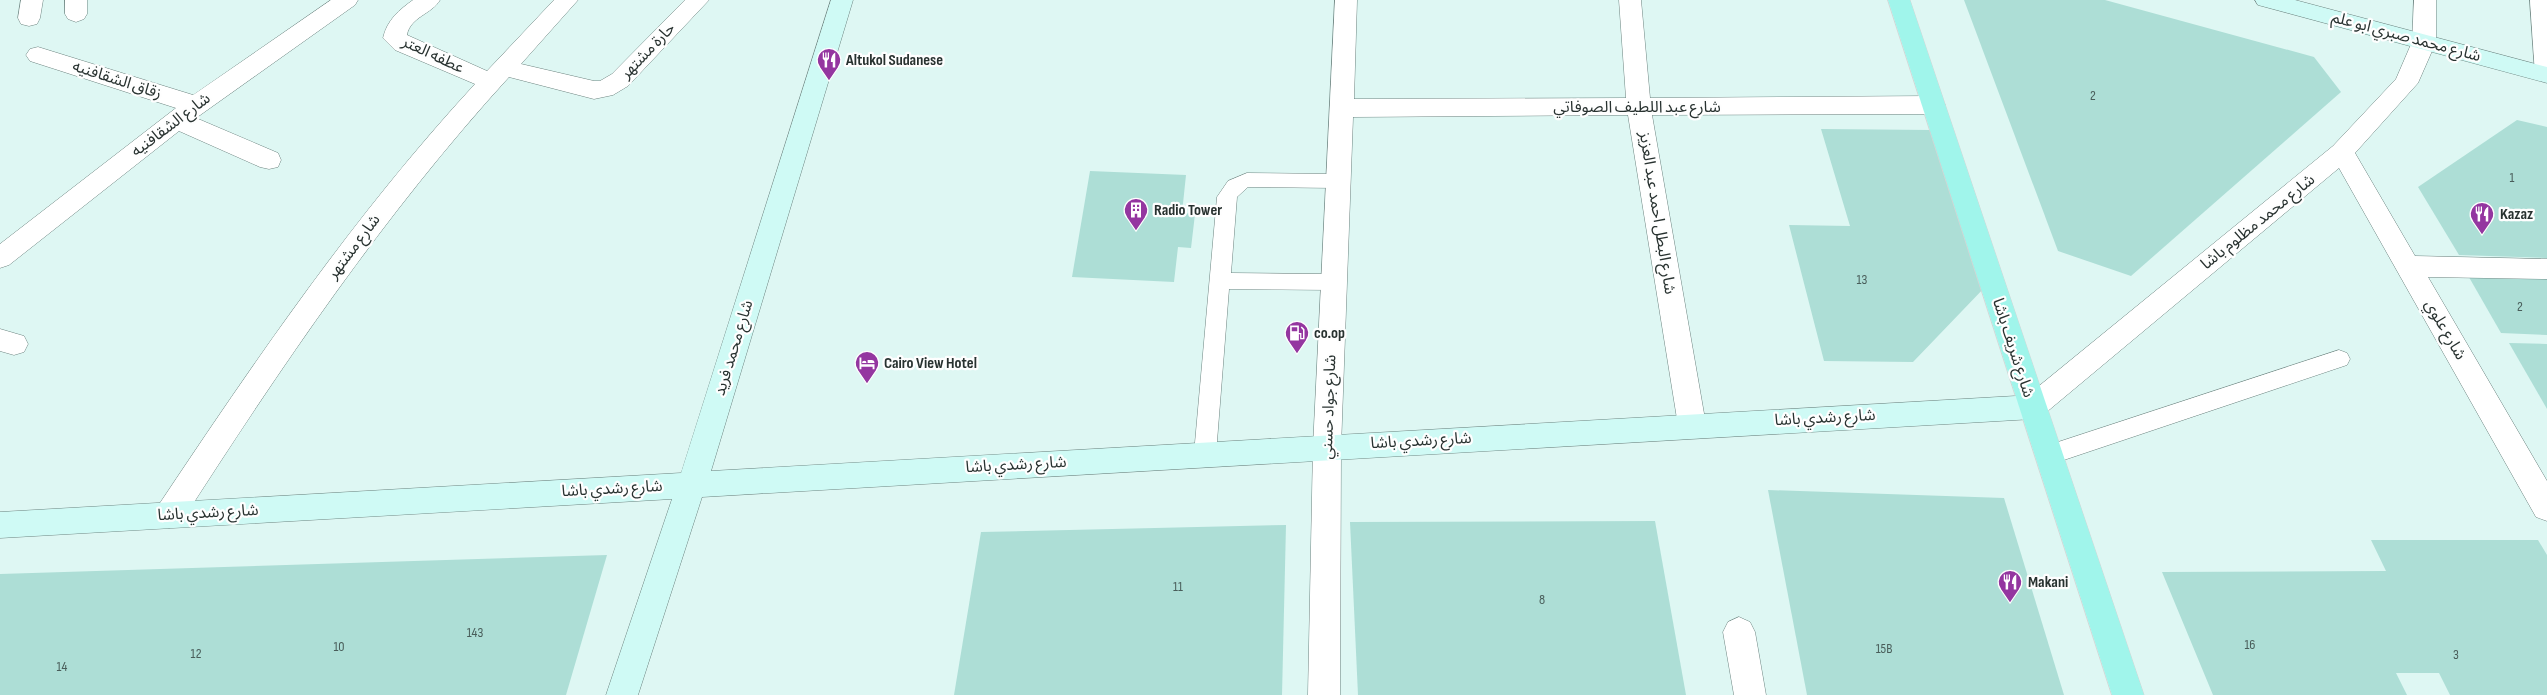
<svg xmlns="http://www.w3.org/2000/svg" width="2547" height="695" viewBox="0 0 2547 695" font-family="'Sofia Sans Condensed','Noto Sans Arabic',sans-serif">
<rect width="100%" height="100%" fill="#def7f3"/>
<g fill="#added6">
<polygon points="1964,0 2105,0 2314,57 2341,92 2131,276 2058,251"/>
<polygon points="2517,120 2547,127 2547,258 2459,255 2418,187"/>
<polygon points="1821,129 1931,130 1986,286 1913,362 1824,361 1789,225 1850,226"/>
<polygon points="1090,171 1186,175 1182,213 1195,214 1191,248 1178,247 1174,282 1072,277"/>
<polygon points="2466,272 2547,275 2547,335 2501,333"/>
<polygon points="2509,343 2547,344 2547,409"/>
<polygon points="1768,490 2004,498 2064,695 1807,695"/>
<polygon points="1655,521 1686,695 1358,695 1350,522"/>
<polygon points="1286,525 1282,695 954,695 981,532"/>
<polygon points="2371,540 2538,540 2547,555 2547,695 2450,695 2439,673 2396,673 2407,695 2213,695 2162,572 2386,571"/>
<polygon points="607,555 566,695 0,695 0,574"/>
</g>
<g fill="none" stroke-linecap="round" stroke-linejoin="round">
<g stroke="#6d8480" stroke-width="1">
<g id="lane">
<polygon points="2530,0 2547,0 2547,80 2538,79 2535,74"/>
<polygon points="1247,173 1338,174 1345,176 1348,181 1345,186 1338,188 1248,187 1237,197 1231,273 1334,274 1341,276 1344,282 1341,288 1334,290 1229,289 1216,454 1213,461 1205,464 1197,461 1194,454 1217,197 1228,181"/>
<polygon points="2339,350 2347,353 2350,359 2347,365 2049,465 2041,462 2038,455 2041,448 2049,445"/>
</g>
</g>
<g stroke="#6d8480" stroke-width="1">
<g id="street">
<polygon points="21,0 43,0 40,18 37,24 29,26 21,24 18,18"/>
<polygon points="65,0 87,0 87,14 84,19 76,22 68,19 65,14"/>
<polygon points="331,0 358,0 355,5 196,118 278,153 281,160 278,167 269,169 260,167 179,131 9,265 0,268 0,244 176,108 30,61 26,55 30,49 38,47 193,95"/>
<path d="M413,0H440C432,14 410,17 407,35L487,71L554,0H578L521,64L594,81H600L612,74L685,0H709L628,86L613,95L594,99L509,77C384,214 280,368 180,524L169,528L158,524L154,515L158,506C256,359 355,214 475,84L395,50L383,38C387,20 399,10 413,0Z"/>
<polygon points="1335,0 1357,0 1354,99 1626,98 1619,0 1641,0 1650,98 1933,96 1942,99 1945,105 1942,111 1933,114 1652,115 1706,425 1702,434 1692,437 1682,434 1678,425 1628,115 1353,117 1341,447 1340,695 1308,695 1313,447"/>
<polygon points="2414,0 2436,0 2436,42 2418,83 2355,153 2415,256 2547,259 2547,279 2428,277 2547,481 2547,521 2536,517 2339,168 2043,415 2033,419 2023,415 2019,407 2023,399 2333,146 2396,79 2412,42"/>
<polygon points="0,329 24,336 28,344 24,352 14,355 0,351"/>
<polygon points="1739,617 1750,622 1755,632 1766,695 1734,695 1723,632 1728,622"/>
</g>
</g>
<g stroke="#6d8480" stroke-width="1">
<g id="secondary">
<polygon points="831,0 853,0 711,471 2033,395 2043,399 2047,407 2043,415 2033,419 702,497 638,695 606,695 672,499 0,538 0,512 681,473"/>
<polygon points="2255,0 2295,0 2547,67 2547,83 2258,5"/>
</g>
</g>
<g stroke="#d4d6d6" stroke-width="1">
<polygon id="primary" points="1888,0 1910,0 2144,695 2112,695"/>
</g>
<use href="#lane" fill="#fff" fill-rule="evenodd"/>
<use href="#street" fill="#fff" fill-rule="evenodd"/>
<use href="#secondary" fill="#cffaf5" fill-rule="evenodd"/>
<use href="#primary" fill="#a0f5eb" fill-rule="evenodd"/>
</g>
<defs>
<g id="restaurant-pin" transform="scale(1.25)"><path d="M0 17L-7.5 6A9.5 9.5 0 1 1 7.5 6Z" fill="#9436a0" stroke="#fefefe"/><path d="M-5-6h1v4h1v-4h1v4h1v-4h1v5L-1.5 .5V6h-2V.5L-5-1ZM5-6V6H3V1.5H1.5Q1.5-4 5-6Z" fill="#fff"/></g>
<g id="building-pin" transform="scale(1.25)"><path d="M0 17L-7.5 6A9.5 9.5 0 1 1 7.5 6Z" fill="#9436a0" stroke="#fefefe"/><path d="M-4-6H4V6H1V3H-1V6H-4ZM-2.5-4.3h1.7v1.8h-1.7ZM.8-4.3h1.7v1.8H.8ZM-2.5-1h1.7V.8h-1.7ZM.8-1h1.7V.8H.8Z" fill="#fff"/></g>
<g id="fuel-pin" transform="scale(1.25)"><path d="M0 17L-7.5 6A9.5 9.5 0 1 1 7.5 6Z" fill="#9436a0" stroke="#fefefe"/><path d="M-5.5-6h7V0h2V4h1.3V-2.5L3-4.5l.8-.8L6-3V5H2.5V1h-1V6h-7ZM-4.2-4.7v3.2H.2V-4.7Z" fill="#fff"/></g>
<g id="hotel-pin" transform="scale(1.25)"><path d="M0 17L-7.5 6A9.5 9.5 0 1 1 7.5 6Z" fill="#9436a0" stroke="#fefefe"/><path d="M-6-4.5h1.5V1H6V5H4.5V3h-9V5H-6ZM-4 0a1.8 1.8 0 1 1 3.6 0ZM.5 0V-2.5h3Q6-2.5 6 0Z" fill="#fff"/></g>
</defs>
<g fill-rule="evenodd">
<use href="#restaurant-pin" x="829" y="60"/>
<use href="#building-pin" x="1136" y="210"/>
<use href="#restaurant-pin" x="2482" y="214"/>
<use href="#fuel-pin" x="1297" y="333"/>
<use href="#hotel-pin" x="867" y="363"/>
<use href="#restaurant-pin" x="2010" y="582"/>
</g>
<g text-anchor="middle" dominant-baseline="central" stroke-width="4.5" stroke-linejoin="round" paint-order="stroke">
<g font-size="14" fill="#495d5a">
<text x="2093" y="95">2</text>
<text x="2512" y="177">1</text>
<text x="1862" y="279">13</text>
<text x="2520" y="306">2</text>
<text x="1178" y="586">11</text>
<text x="1542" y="599">8</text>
<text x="475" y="632">143</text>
<text x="2250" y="644">16</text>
<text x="339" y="646">10</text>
<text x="1884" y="648">15B</text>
<text x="196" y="653">12</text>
<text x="2456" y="654">3</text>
<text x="62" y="666">14</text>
</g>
<g font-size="16" fill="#283230" stroke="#fefefe">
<text transform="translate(2406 37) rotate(15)">شارع محمد صبري ابو علم</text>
<text transform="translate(648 51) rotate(-46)">حارة مشتهر</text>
<text transform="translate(433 55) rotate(25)">عطفه العتر</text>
<text transform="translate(117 80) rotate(18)">زقاق الشقافنيه</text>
<text x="1637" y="107">شارع عبد اللطيف الصوفاتي</text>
<text transform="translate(171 125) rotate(-37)">شارع الشقافنيه</text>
<text transform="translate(1657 213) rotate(81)">شارع البطل احمد عبد العزيز</text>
<text transform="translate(2258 222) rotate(-39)">شارع محمد مظلوم باشا</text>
<text transform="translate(354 247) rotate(-53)">شارع مشتهر</text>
<text transform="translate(2445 330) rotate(60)">شارع علوي</text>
<text transform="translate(734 348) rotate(-73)">شارع محمد فريد</text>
<text transform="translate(2013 348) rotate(72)">شارع شريف باشا</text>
<text transform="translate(1329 407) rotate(-88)">شارع جواد حسني</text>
<text transform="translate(1825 418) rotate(-3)">شارع رشدي باشا</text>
<text transform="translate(1421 441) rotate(-3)">شارع رشدي باشا</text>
<text transform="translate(1016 465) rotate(-3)">شارع رشدي باشا</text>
<text transform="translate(612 489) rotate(-3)">شارع رشدي باشا</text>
<text transform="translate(208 513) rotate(-3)">شارع رشدي باشا</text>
</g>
<g font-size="16" font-weight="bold" fill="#283230" stroke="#fefefe" text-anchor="start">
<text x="846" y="60">Altukol Sudanese</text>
<text x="1154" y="210">Radio Tower</text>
<text x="2500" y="214">Kazaz</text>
<text x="1314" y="333">co.op</text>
<text x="884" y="363">Cairo View Hotel</text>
<text x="2028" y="582">Makani</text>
</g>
</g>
</svg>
